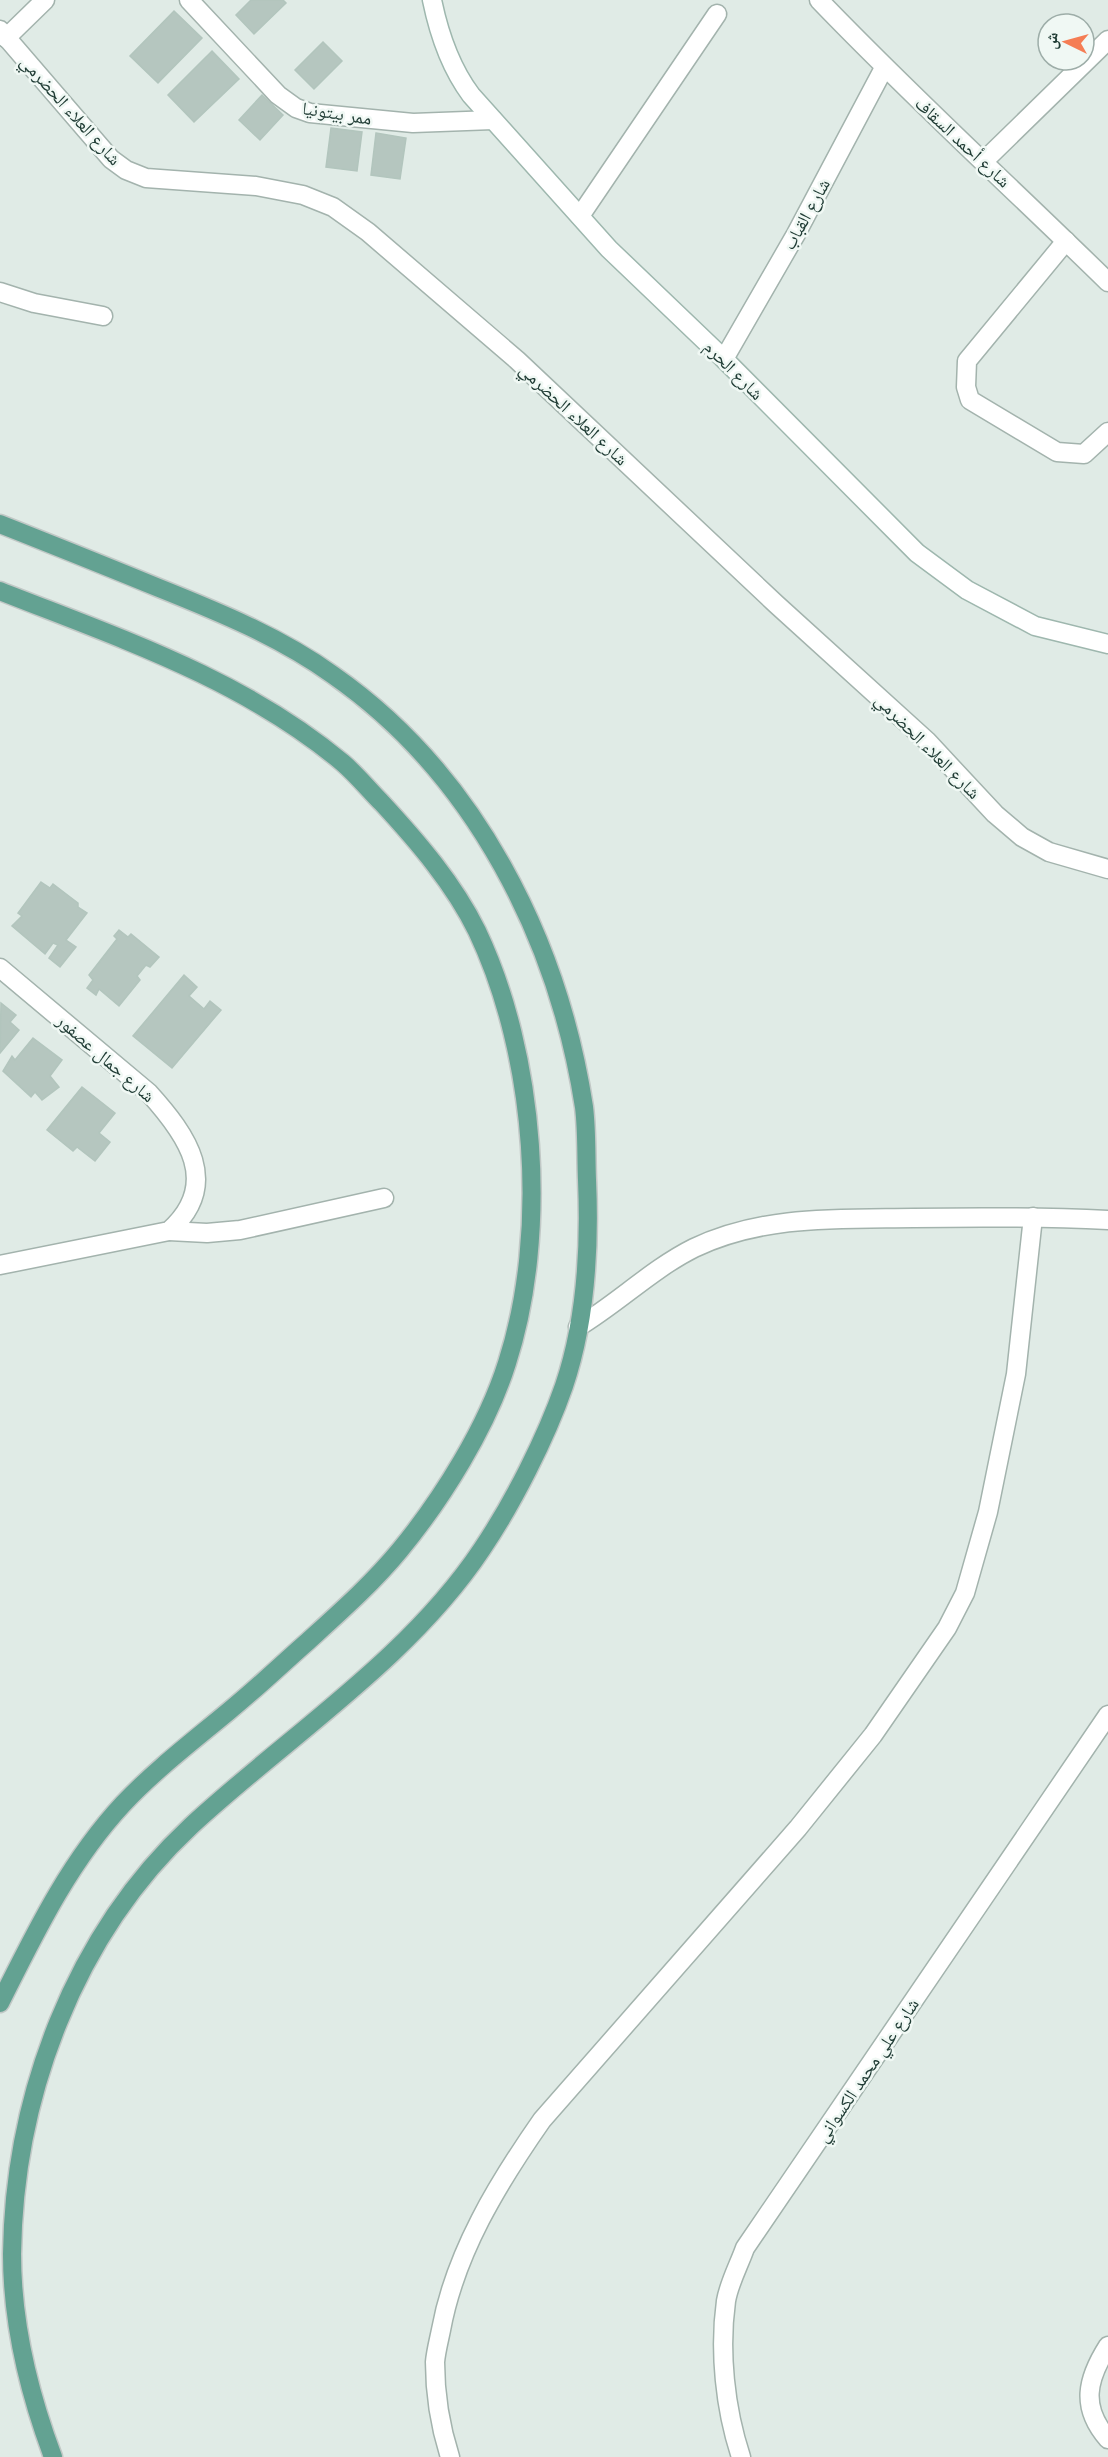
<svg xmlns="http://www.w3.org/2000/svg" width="1108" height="2457" viewBox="0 0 1108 2457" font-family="'PT Sans','Noto Naskh Arabic',sans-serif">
<rect width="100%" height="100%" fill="#e0ebe6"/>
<g fill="#b5c6bf" stroke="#b2c5bd" stroke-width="1.5">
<polygon points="251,0 283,0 286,3 254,34 236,15"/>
<polygon points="174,11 202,38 158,83 130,56"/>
<polygon points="323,42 342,61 314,89 295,70"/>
<polygon points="212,51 239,79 194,122 168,95"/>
<polygon points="262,95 283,115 260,140 239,120"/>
<polygon points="331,128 362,132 357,171 326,167"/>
<polygon points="376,133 406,138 400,179 371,175"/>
<polygon points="41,882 50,888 53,884 78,903 78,907 87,913 66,940 76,947 60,967 49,958 58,945 53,943 45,954 12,926 22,916 18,913"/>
<polygon points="119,930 128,937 131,934 159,957 150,967 146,965 137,976 140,980 119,1006 99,989 96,995 87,988 93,980 89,975 117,939 114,936"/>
<polygon points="184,975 197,987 189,996 204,1009 210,1001 221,1010 172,1068 133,1036"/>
<polygon points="1,1003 16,1015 10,1022 19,1030 0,1053"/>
<polygon points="33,1038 62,1060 50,1076 59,1087 42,1100 35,1092 31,1097 3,1071 12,1056 15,1060"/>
<polygon points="82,1087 115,1113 99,1133 110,1142 95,1161 77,1147 73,1151 47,1130"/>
</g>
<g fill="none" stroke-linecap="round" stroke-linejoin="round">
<g stroke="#a3b3ad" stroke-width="21">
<g id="street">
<polyline points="189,0 278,95 296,108 310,113 413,123 493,120"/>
<path d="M819,0C912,97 1012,188 1108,282"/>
<polyline points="0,30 111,159 126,170 146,178 256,186 303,195 333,207 368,232 517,360 776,604 927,741 995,814 1022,837 1049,852 1108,869"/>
<polyline points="6,38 45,0"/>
<polyline points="984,161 1108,40"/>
<polyline points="580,216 717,14"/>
<polyline points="1066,241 967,361 966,387 970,400 1057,452 1084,454 1108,432"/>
<polyline points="0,292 34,303 103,316"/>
<polyline points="724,359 796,234 884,68"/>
<path d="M0,968L149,1093C187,1135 222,1184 169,1231L0,1265"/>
<polyline points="169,1231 207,1233 240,1230 384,1198"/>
<path d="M578,1327C618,1303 652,1269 694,1248C763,1215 838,1219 913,1218C978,1217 1043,1217 1108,1220"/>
<path d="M1108,2346C1087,2379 1080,2407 1108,2439"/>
<path d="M450,2457C440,2426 435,2394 435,2362C436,2351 439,2340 441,2330C455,2253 498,2183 542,2120L798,1828L873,1735L947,1628L965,1593L988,1512L1016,1374L1033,1217"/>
<path d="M741,2457C725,2409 719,2351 726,2301C729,2283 739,2265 745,2248L1108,1715"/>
</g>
</g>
<g stroke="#9eb7ae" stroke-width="21">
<path id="secondary" d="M432,0C439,34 450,67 471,95L609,249L724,359L917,553L967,590L1035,626L1108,644"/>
</g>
<g stroke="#c1c8c6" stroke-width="21">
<g id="primary">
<path d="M0,524C53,545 106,566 159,588C219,612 280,637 333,675C475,774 558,939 584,1107C587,1131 586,1156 587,1180C590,1248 586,1321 564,1386C546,1438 513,1503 482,1549C409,1659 287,1737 191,1826C74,1935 14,2097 12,2254C12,2323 29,2393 53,2457"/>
<path d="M0,591C119,638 243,679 343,763C357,775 369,790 382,803C418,842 454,884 477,931C536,1055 549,1233 507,1363C487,1427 442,1499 400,1550C372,1584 339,1613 306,1643C281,1665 256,1689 229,1711C193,1741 155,1770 123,1804C69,1862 35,1933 0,2003"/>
</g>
</g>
<use href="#street" stroke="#fff" stroke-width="18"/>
<use href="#secondary" stroke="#fff" stroke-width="18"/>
<use href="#primary" stroke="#63a292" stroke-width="18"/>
</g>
<g text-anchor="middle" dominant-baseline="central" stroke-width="5" stroke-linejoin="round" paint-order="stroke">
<g font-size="18" fill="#203c35" stroke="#f0f8f4">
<text transform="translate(71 110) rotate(48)">شارع العلاء الحضرمي</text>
<text transform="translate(337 113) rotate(9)">ممر بيتونيا</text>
<text transform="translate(963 142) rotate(43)">شارع أحمد السقاف</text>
<text transform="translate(806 214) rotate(-61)">شارع القباب</text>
<text transform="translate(734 370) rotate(45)">شارع الحرم</text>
<text transform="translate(574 414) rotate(43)">شارع العلاء الحضرمي</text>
<text transform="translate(928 746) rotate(45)">شارع العلاء الحضرمي</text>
<text transform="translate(106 1058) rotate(41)">شارع جمال عصفور</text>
<text transform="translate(867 2070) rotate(-56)">شارع علي محمد الكسواني</text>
</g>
</g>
<g transform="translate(1066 42) rotate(275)"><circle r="28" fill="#f0f8f4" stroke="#9dada8" stroke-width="1.5"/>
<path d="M0-4.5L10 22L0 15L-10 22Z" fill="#f57d54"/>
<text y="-9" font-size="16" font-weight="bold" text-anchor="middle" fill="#203c35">ش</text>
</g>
</svg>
